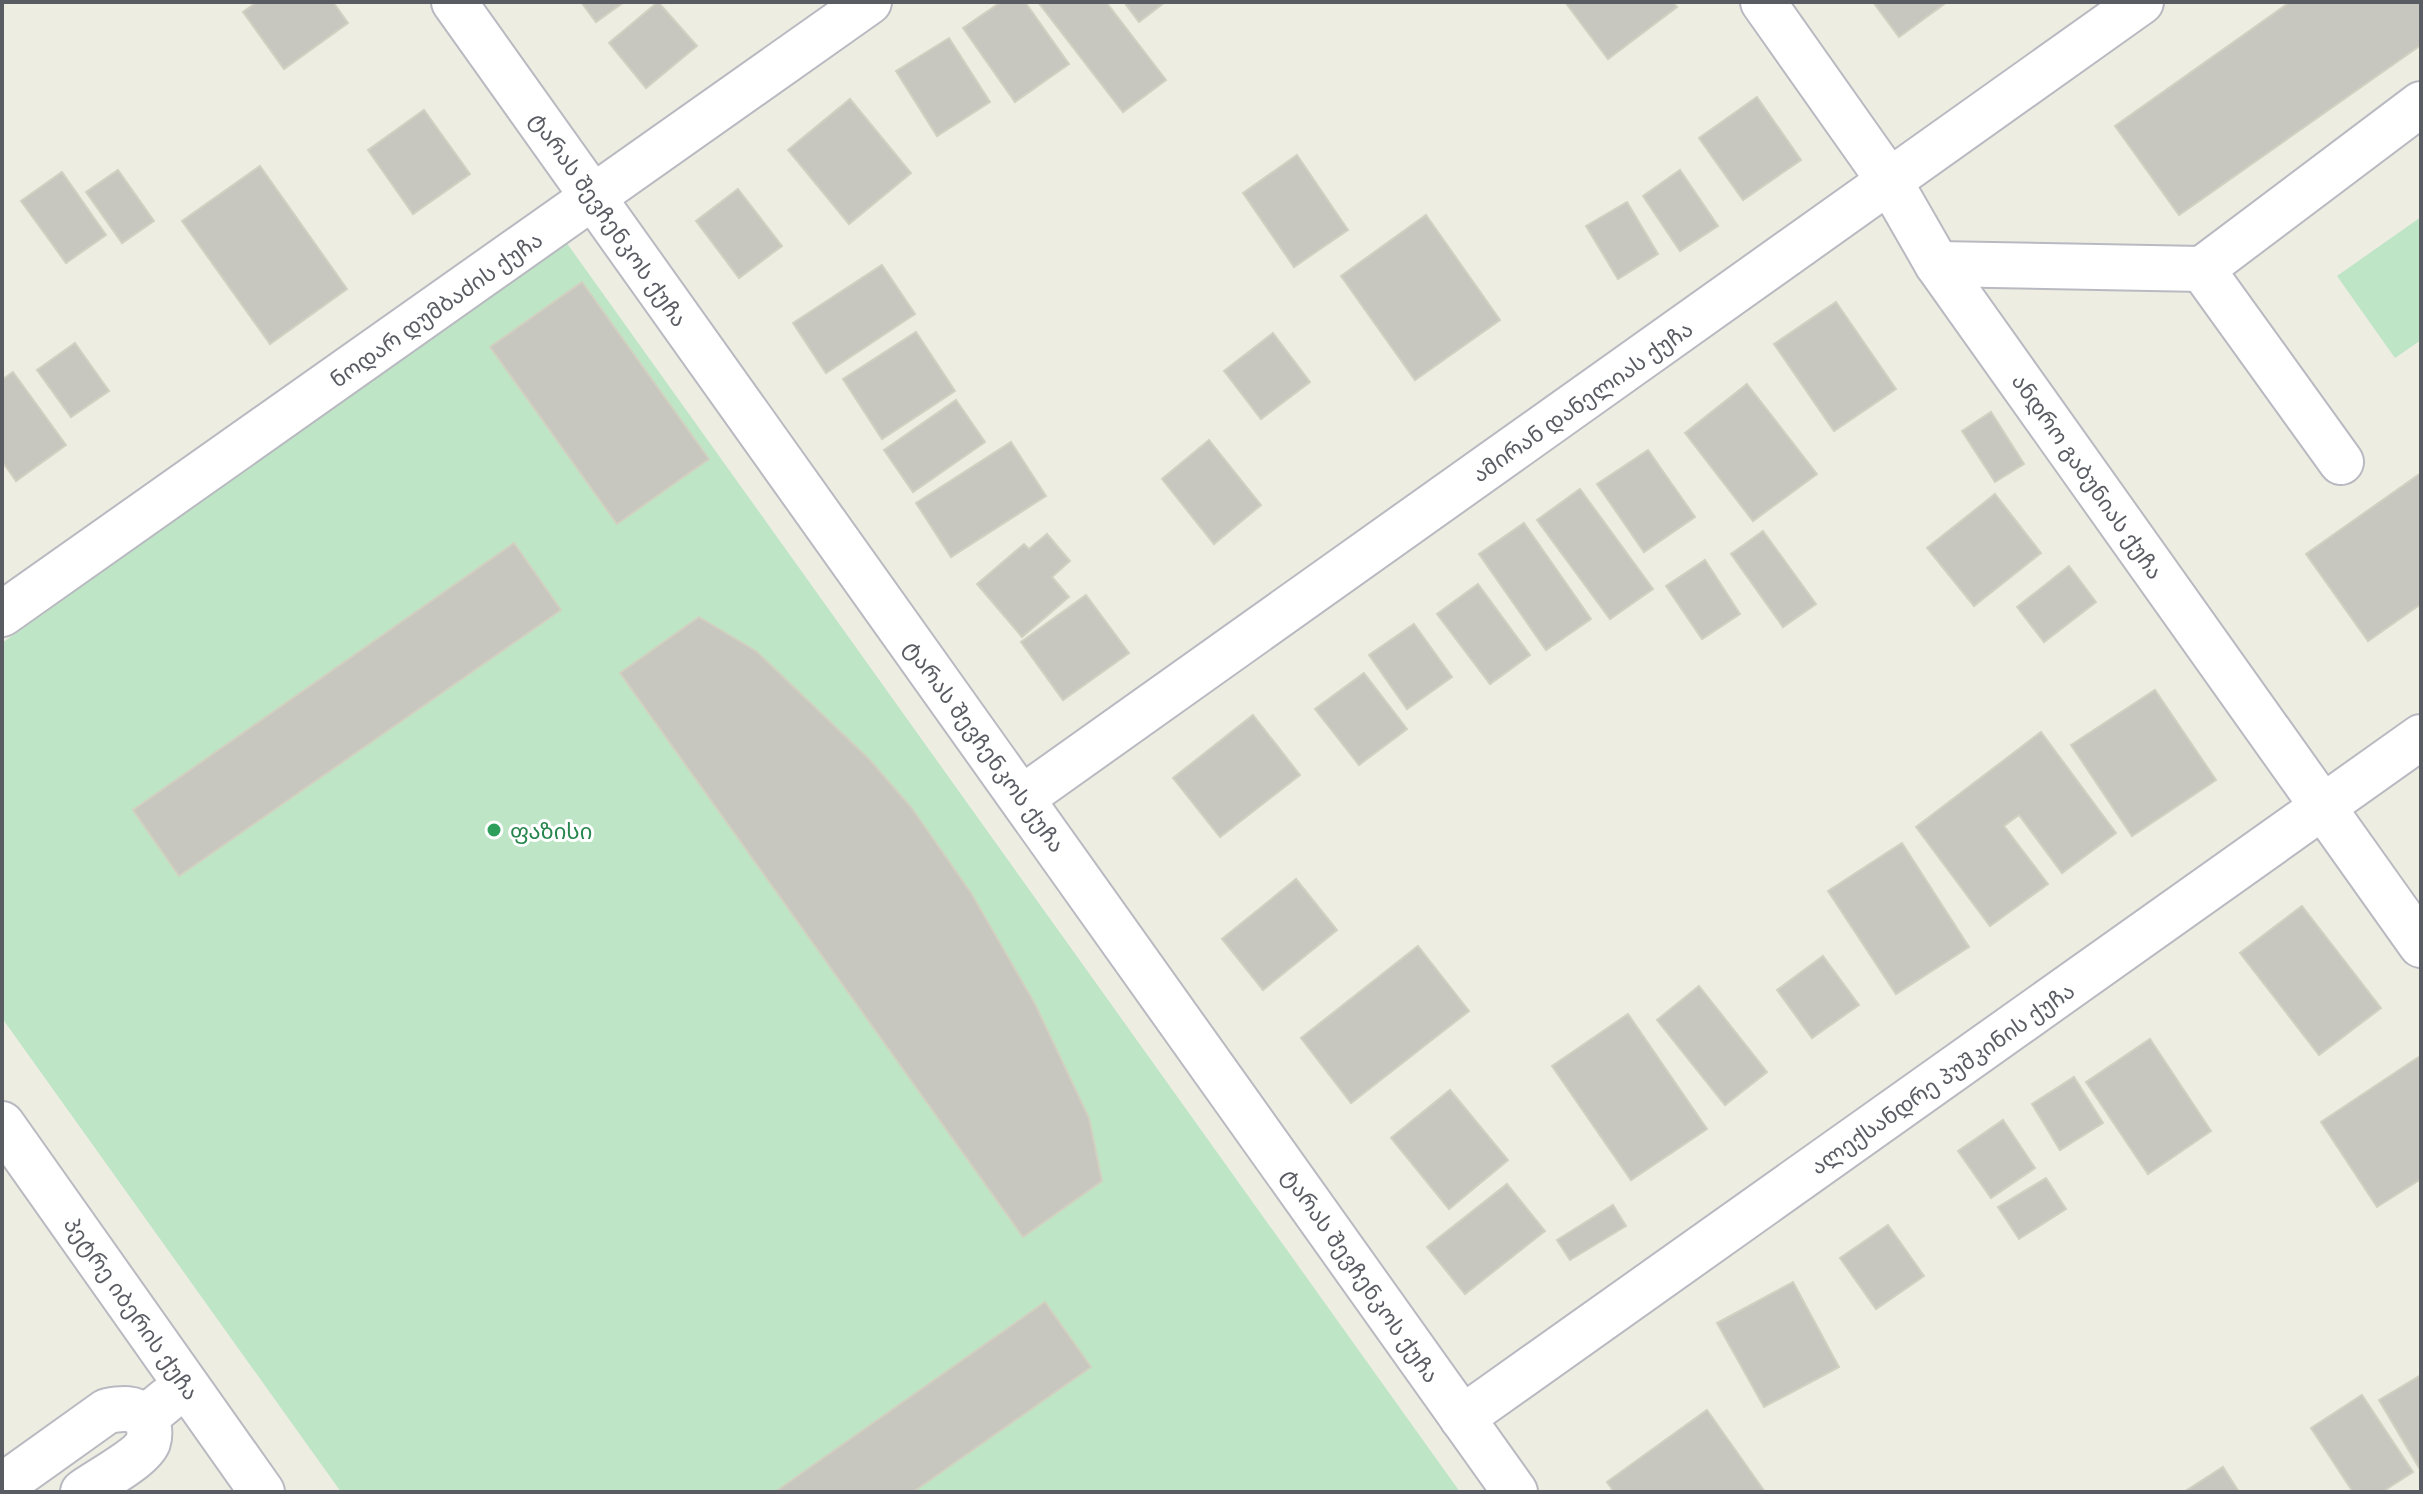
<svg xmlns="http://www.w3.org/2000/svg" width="2423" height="1494" viewBox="0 0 2423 1494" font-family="'Golos Text','Noto Sans Georgian',sans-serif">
<rect width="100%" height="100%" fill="#edede2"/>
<g fill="#bee5c6">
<polygon points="2421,217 2421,340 2395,358 2337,276"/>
<polygon points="566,242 1460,1492 341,1492 2,1018 2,643"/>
</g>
<g fill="#c8c7bf" stroke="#d2d0c0" stroke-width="2">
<polygon points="257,2 333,2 348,23 284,69 243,12"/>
<polygon points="581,2 624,2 596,22"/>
<polygon points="658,2 697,46 646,88 609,43"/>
<polygon points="1001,2 1025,2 1069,64 1015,102 963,28"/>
<polygon points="1038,2 1106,2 1166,80 1123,112"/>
<polygon points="1124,2 1165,2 1139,22"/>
<polygon points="1565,2 1673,2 1677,7 1608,59"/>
<polygon points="1873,2 1947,2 1899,37"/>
<polygon points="2290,2 2421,2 2421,45 2179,215 2115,126"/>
<polygon points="949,38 990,102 937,136 896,71"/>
<polygon points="1757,97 1801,160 1743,200 1699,138"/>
<polygon points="850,99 911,173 849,224 788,150"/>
<polygon points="424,110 470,174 413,214 368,150"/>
<polygon points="1297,155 1348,230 1294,267 1243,193"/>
<polygon points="260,166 347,289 270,344 182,221"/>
<polygon points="118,170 154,221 122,243 86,192"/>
<polygon points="1680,170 1718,226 1680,251 1643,196"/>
<polygon points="62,172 106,235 66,263 21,201"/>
<polygon points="738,189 782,246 739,278 696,221"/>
<polygon points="1627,202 1658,254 1618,279 1586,226"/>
<polygon points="1426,215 1500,320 1415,380 1341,276"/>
<polygon points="882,265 915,314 826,373 793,323"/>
<polygon points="582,282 709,459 617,524 490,347"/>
<polygon points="1836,302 1896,389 1834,431 1774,344"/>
<polygon points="916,332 955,391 882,439 843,379"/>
<polygon points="1273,333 1310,382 1261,419 1224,371"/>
<polygon points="75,343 109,391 71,417 37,370"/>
<polygon points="13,372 66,445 16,481 2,461 2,380"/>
<polygon points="1747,384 1817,474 1753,521 1685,433"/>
<polygon points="956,400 985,442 913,492 884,450"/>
<polygon points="1991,412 2024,464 1995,482 1962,431"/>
<polygon points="1209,440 1261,505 1214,544 1162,479"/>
<polygon points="1011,442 1046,496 951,557 916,503"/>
<polygon points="1648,450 1695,517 1644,552 1597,484"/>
<polygon points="2421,473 2421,604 2368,641 2306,554"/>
<polygon points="1580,489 1653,589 1610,619 1537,520"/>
<polygon points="1995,494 2041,553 1974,606 1927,548"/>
<polygon points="1524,523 1591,619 1546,650 1479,554"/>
<polygon points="1763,531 1816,604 1783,627 1731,554"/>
<polygon points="1047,534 1070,561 1052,577 1069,597 1022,637 977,584 1024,544 1029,549"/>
<polygon points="514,543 561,610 179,876 133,810"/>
<polygon points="1705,560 1740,614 1702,639 1666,586"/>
<polygon points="2069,566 2096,602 2044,642 2017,607"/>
<polygon points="1478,584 1530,655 1490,684 1437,614"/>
<polygon points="1086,595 1129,653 1063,700 1021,642"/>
<polygon points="699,617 756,651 869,759 911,807 971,893 1035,1004 1089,1118 1102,1181 1023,1237 620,673"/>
<polygon points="1414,624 1452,677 1407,709 1369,655"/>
<polygon points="1364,673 1407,729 1359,765 1315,709"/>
<polygon points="2155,690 2216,780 2132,836 2071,745"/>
<polygon points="1253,715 1300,775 1220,837 1173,778"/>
<polygon points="2041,732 2116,833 2062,873 2019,815 2004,826 2048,884 1990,926 1916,827"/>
<polygon points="1902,843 1969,947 1896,994 1828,891"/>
<polygon points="1296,879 1337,930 1263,990 1222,939"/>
<polygon points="2302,906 2381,1008 2319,1055 2240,953"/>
<polygon points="1418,946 1469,1011 1351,1103 1301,1038"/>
<polygon points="1823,956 1859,1005 1812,1038 1777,990"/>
<polygon points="1699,986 1767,1072 1725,1105 1657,1020"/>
<polygon points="1628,1014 1707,1129 1631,1180 1552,1066"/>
<polygon points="2150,1039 2211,1131 2148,1174 2086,1082"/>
<polygon points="2420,1056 2421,1179 2377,1207 2321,1122"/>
<polygon points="2074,1077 2103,1123 2060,1150 2032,1104"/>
<polygon points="1450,1090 1508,1160 1449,1209 1391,1138"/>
<polygon points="2003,1120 2035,1168 1991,1198 1958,1151"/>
<polygon points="2046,1178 2066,1209 2019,1239 1998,1207"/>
<polygon points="1507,1184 1545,1231 1465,1294 1427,1247"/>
<polygon points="1613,1205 1626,1226 1570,1260 1557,1240"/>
<polygon points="1888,1225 1924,1276 1876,1309 1840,1258"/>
<polygon points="1793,1282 1839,1367 1764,1407 1717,1323"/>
<polygon points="1045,1302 1091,1367 913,1492 775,1492"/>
<polygon points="2421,1375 2421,1471 2379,1400"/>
<polygon points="2362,1395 2413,1472 2382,1492 2353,1492 2311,1428"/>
<polygon points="1707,1410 1765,1492 1614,1492 1607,1482"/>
<polygon points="2223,1467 2239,1492 2184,1492"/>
</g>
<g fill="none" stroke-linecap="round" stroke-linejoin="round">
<g stroke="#b9bac1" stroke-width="48">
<g id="minor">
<polyline points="454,2 1515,1492"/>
<polyline points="1763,2 1890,182 1937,264 2421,945"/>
<polyline points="1937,264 2202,269 2421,104"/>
<polyline points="2202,269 2341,462"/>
<polyline points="2,614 869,2"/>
<polyline points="1022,798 2141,2"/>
<polyline points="2,1124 262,1492"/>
<polyline points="1462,1418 2421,737"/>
<path d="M2,1486L107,1411C123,1408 133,1407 146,1417"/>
<path d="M83,1492C98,1481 142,1458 148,1442C151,1433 149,1425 146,1417L168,1399"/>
</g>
</g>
<use href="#minor" stroke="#fff" stroke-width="44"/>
</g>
<circle fill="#2e9e5b" stroke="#fff" stroke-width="3" cx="494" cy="830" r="8"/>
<g text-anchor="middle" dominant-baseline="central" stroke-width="6" stroke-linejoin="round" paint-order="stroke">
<g font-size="22" fill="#5a5c63" stroke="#fff">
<text transform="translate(609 219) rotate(55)">ტარას შევჩენკოს ქუჩა</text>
<text transform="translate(436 309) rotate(-35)">ნოდარ დუმბაძის ქუჩა</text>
<text transform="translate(1582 401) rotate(-35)">ამირან დანელიას ქუჩა</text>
<text transform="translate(2088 476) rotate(55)">ანდრო გაბუნიას ქუჩა</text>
<text transform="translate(985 746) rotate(54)">ტარას შევჩენკოს ქუჩა</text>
<text transform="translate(1942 1078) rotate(-35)">ალექსანდრე პუშკინის ქუჩა</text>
<text transform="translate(1361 1275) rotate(55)">ტარას შევჩენკოს ქუჩა</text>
<text transform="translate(132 1308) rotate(55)">პეტრე იბერის ქუჩა</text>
</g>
<g font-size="22" fill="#27864d" stroke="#fff" text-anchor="start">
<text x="510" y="830">ფაზისი</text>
</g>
</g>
<rect width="2423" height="1494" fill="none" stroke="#5a5c63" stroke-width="8"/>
</svg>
